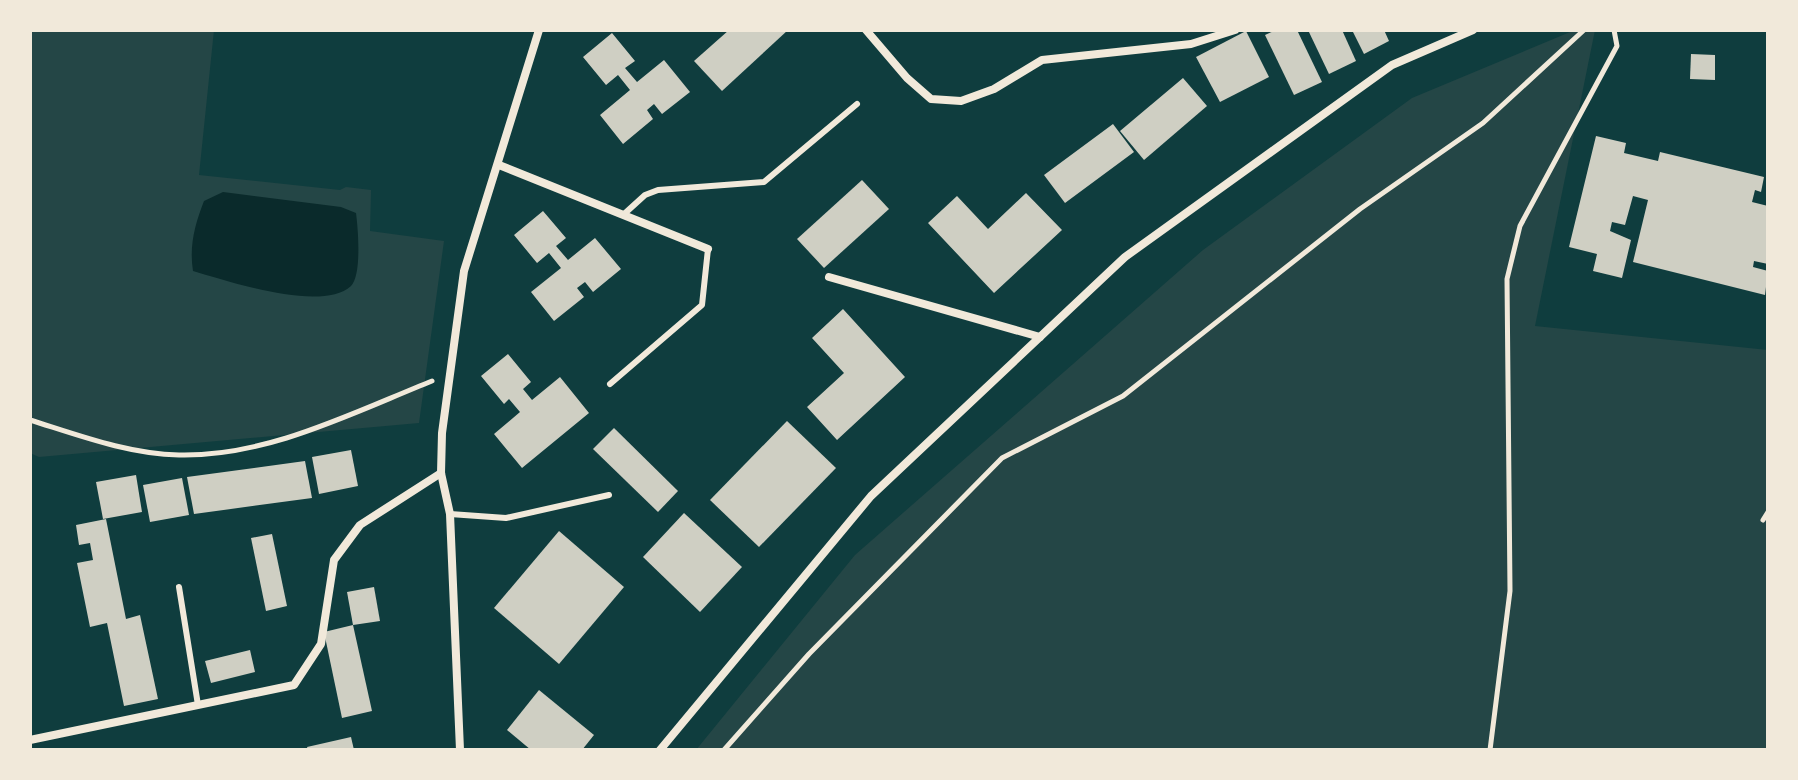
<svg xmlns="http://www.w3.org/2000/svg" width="1798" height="780" viewBox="0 0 1798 780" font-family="'Nunito Sans',sans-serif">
<rect width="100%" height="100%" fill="#0f3d3e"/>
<g fill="#244646">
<polygon points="30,30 214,30 199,175 340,190 346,187 371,190 370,231 444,241 419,423 39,457 30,453"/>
<polygon points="1575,30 1595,30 1535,326 1768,350 1768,750 696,750 855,555 1203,250 1412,98"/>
</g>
<path fill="#0a2a2b" d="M223,192L341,207L356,213C358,228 362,275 351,286C321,313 228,281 193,271C189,246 195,224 204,201Z"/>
<g fill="#cfcfc3">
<polygon points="729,30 788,30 722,91 694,61"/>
<polygon points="1276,30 1297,30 1322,82 1294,95 1265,35"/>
<polygon points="1308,30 1342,30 1356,61 1329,74"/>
<polygon points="1352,30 1384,30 1389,41 1364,54"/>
<polygon points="1246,31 1269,77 1220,102 1196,57"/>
<polygon points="612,33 635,61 625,68 637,82 664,60 690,92 662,114 654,104 647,110 653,119 623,144 600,115 630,90 618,75 606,85 583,57"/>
<polygon points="1691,54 1715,55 1715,80 1690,79"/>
<polygon points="1183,78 1207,106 1144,160 1120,131"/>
<polygon points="1113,124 1134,152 1065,203 1044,175"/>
<polygon points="1596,136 1626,143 1624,153 1658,161 1660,152 1764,177 1761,192 1755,190 1752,202 1768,206 1768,264 1754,261 1753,267 1768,271 1765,295 1633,262 1648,200 1633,196 1625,225 1612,222 1610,231 1631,240 1622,278 1593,271 1597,254 1569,247"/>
<polygon points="862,180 889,209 824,268 797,239"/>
<polygon points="1026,193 1062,230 994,293 928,223 957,196 988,229"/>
<polygon points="543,211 566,238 556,246 568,260 595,238 621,269 593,292 585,282 577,288 584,297 554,321 531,292 561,268 549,253 537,263 514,235"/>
<polygon points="843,309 905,377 837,440 807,407 844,373 812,338"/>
<polygon points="508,354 531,382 523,389 532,400 560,377 589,413 522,468 494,434 520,412 509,399 504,404 481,376"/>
<polygon points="787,421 836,468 759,547 710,500"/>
<polygon points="614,428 678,491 658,512 593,449"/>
<polygon points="351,450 358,486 319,494 312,457"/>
<polygon points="305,461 312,498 194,514 187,477"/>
<polygon points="136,475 142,512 103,519 96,482"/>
<polygon points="182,478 189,515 150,522 143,485"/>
<polygon points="684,513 742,567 700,612 643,557"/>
<polygon points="106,519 126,619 140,615 158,699 124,706 107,623 90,627 77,563 93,560 90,543 79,545 76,525"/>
<polygon points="559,531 624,587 559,664 494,608"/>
<polygon points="272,534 287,606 266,611 251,538"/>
<polygon points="374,587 380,621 353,625 347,592"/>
<polygon points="353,625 372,711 342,718 324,632"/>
<polygon points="250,650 255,672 211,683 205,661"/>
<polygon points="539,690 594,735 582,750 531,750 507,730"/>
<polygon points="351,737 354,750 308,750 307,747"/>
</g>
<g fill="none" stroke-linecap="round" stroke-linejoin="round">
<g stroke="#f1e9da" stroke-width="5">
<path d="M30,420C78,435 128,454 179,455C267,457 352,413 432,381"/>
<polyline points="1763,520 1768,512"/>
<polyline points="724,750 809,654 1002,458 1123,396 1360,209 1483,123 1584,30"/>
<polyline points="1490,750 1510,591 1507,279 1520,226 1617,46 1614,30"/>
</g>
<g stroke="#f1e9da" stroke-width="6">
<polyline points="623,215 645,195 658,190 764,182 857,104"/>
<polyline points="610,384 702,305 708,249"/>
<polyline points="450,514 506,518 609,495"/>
<polyline points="179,587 198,705"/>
</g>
<g stroke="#f1e9da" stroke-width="8">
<polyline points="866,30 907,78 931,99 961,101 994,89 1042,60 1191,44 1235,30"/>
<polyline points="499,165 708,249"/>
<polyline points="829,277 1040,337"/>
<polyline points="30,740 294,685 321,644 334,560 360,525 441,473"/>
<polyline points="460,750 450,514 441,473 442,433 464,271 539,30"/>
<polyline points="660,750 871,496 1125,257 1392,65 1473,30"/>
</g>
</g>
<rect width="1798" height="780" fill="none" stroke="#f1e9da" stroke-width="64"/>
</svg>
